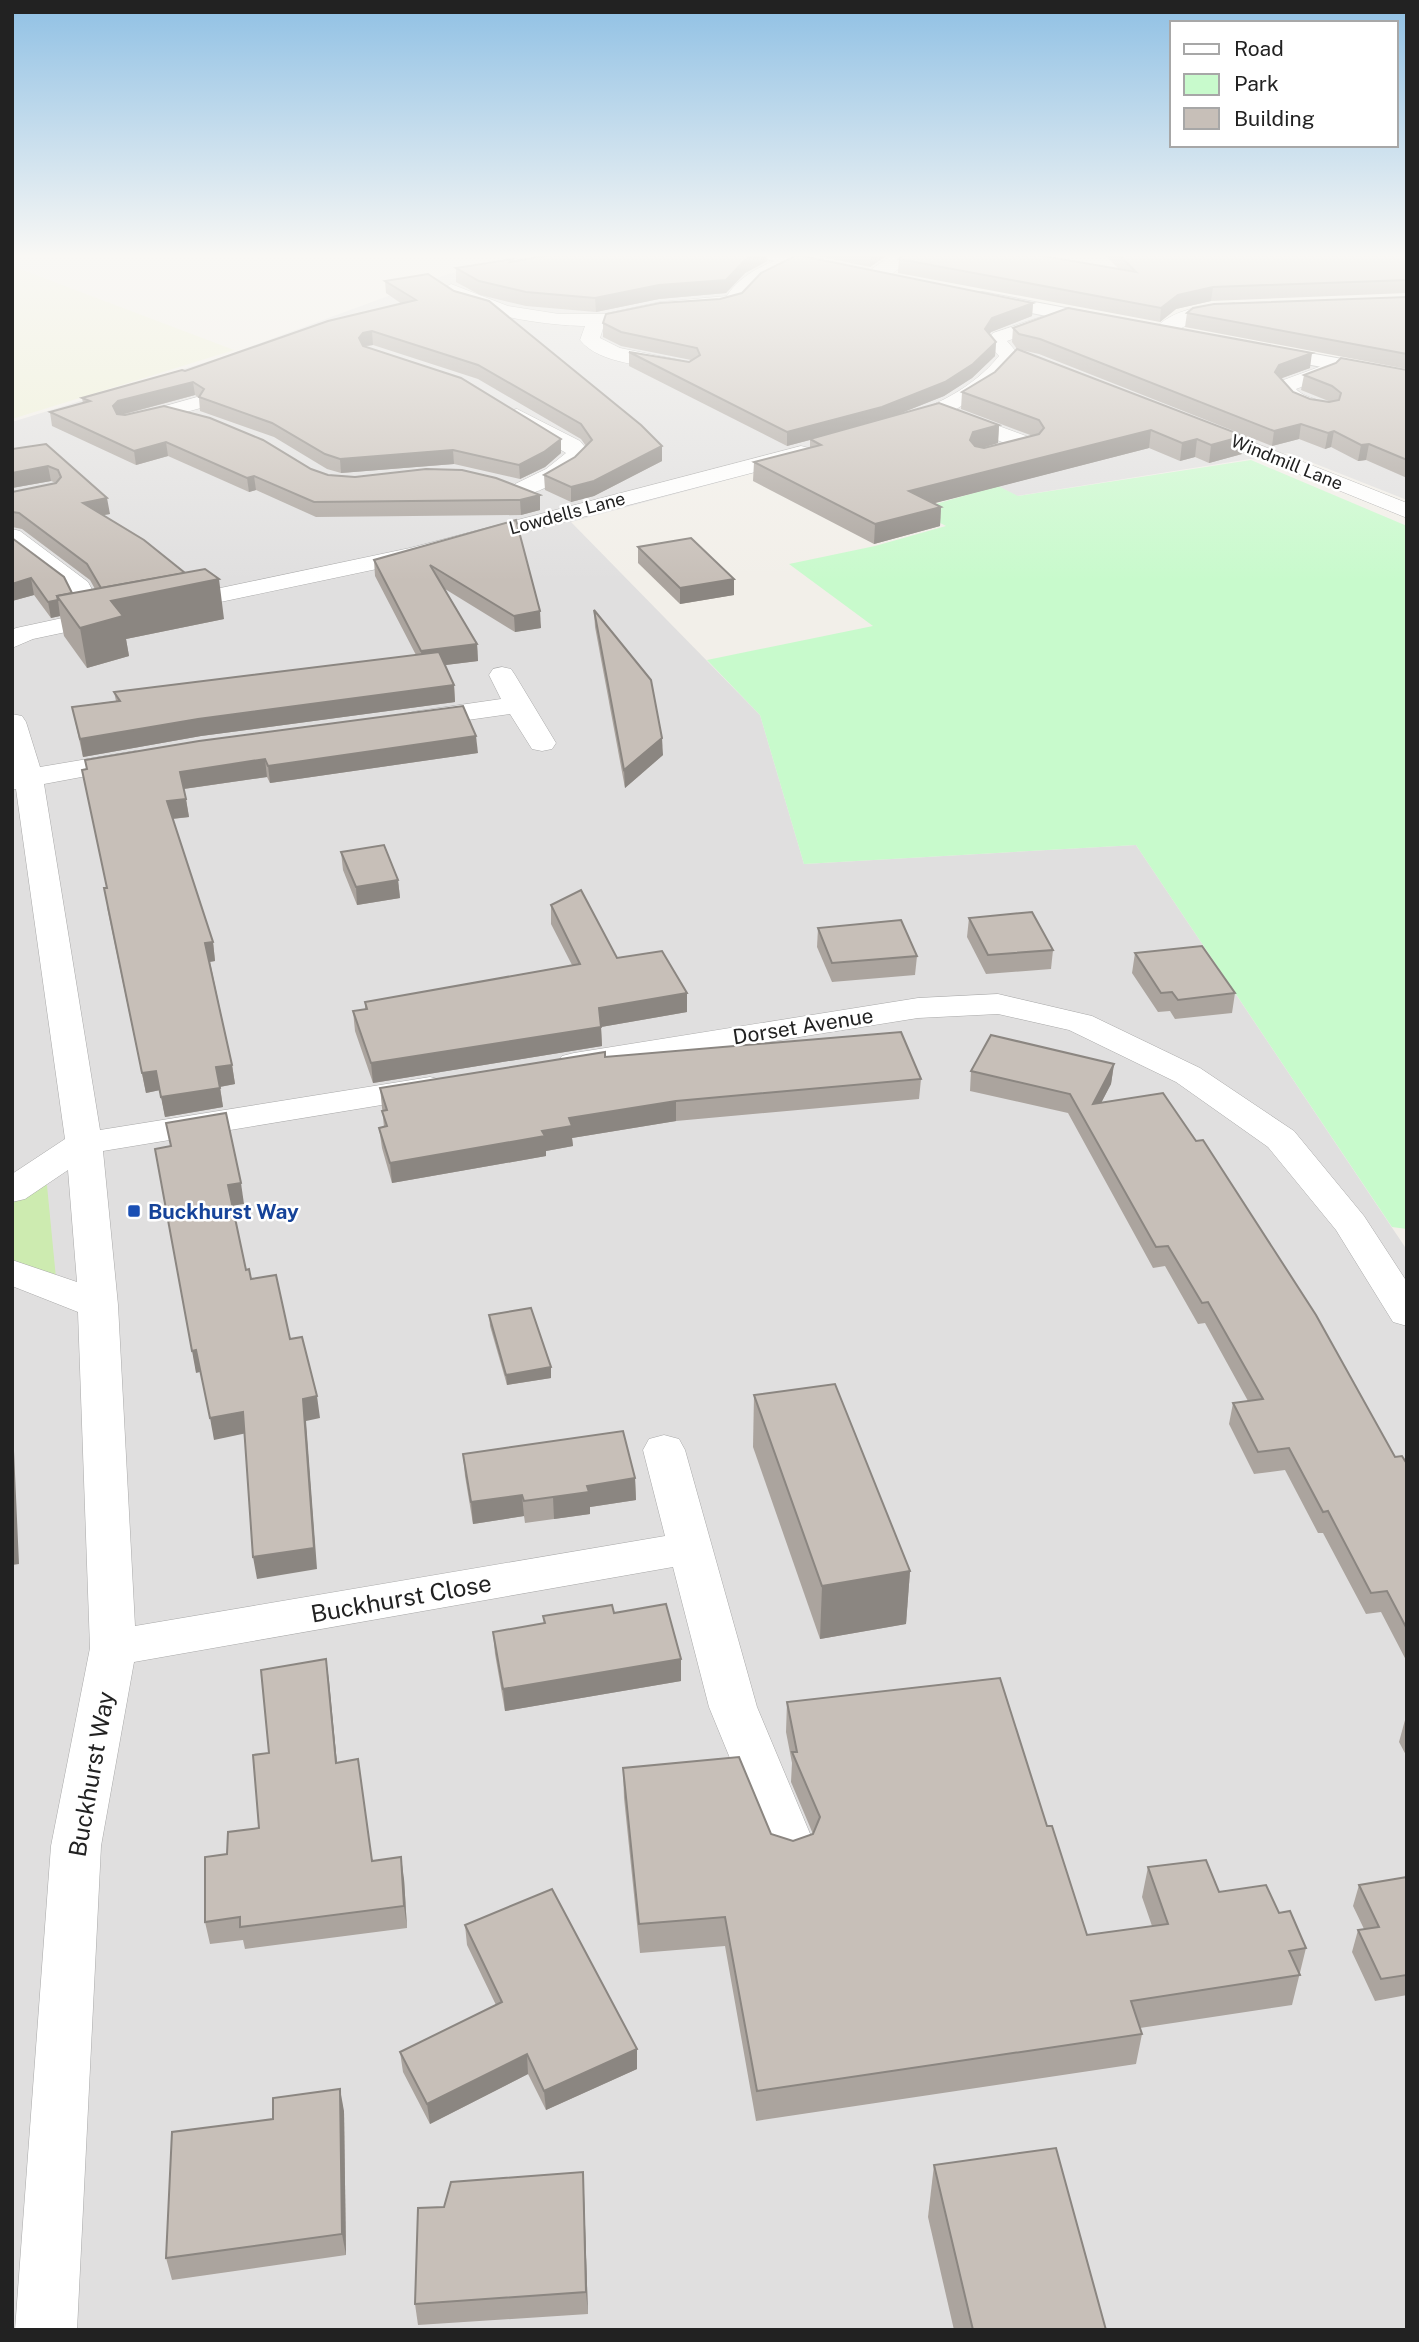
<svg xmlns="http://www.w3.org/2000/svg" width="1419" height="2342" viewBox="0 0 1419 2342" font-family="'Public Sans',sans-serif">
<rect width="100%" height="100%" fill="#f2efe9"/>
<polygon fill="#e0dfdf" points="581,253 738,253 1080,323 1407,383 1407,500 1288,453 1017,496 895,435 571,522 760,715 804,864 1136,845 1407,1250 1407,2330 12,2330 12,422 219,358 451,273"/>
<polygon fill="#eef0d5" points="12,266 234,350 12,419"/>
<polygon fill="#cdebb0" points="46,1175 56,1278 12,1263 12,1196"/>
<polygon fill="#c8facc" points="1251,460 1407,526 1407,1229 1392,1227 1136,845 804,864 760,715 707,660 873,626 789,564 875,546 946,526 915,510 998,486 1018,496"/>
<g fill="none" stroke-linecap="round" stroke-linejoin="round">
<g stroke="#a9a9a9" stroke-width="1">
<g id="minor">
<path d="M895,253H914C904,266 883,285 866,281L863,277L866,273Z"/>
<path d="M793,255L799,256L802,260L799,264C774,276 756,280 741,304L715,310L660,314L604,325L600,338L620,348L684,361L687,365L684,369L677,371C648,365 600,365 580,340L585,326C552,326 463,315 442,289L451,284L508,306L559,314H604L660,302L727,296C739,275 769,261 793,255Z"/>
<path d="M1234,303L1241,305L1243,309L1241,313L1201,318L1162,338L1152,332C1171,308 1206,305 1234,303Z"/>
<path d="M1059,311L1066,313L1068,317L1066,321L1007,341L1020,356L1017,360L995,384L955,410L1037,440L1040,445L1037,450L994,461L986,459L983,454L986,449L1007,444L947,420L944,415L910,427H896L892,423L896,419C935,406 972,389 999,356L987,342L993,333Z"/>
<path d="M1334,358L1341,360L1344,364L1333,375L1296,389C1306,400 1324,398 1332,409L1329,413C1310,418 1282,405 1275,386L1278,382L1319,367Z"/>
<polygon points="208,394 215,396 218,400 215,404 129,428 122,426 118,422 122,418"/>
<path d="M517,409L580,441L590,453C577,471 537,499 515,494L512,489L515,484L546,469L566,453L510,419L507,415L510,411Z"/>
<polygon points="1197,420 1407,503 1407,518 1190,430 1186,426 1190,422"/>
<polygon points="801,446 809,448 812,453 809,458 410,562 173,612 164,610 161,605 164,600 173,598 410,548"/>
<polygon points="12,529 20,531 88,582 103,610 118,611 122,616 118,621 33,639 12,648 12,630 16,628 81,614 69,591 12,548"/>
<polygon points="502,667 511,669 515,675 556,743 552,749 542,751 532,749 510,714 418,727 408,725 404,719 408,713 418,711 501,699 489,675 493,669"/>
<polygon points="12,714 22,716 26,722 40,767 135,751 145,753 149,759 145,765 135,767 44,784 100,1130 430,1077 442,1080 447,1087 442,1094 430,1097 103,1151 118,1305 135,1626 665,1536 643,1450 649,1439 664,1435 679,1439 685,1450 757,1707 816,1848 809,1863 791,1869 773,1863 709,1707 673,1567 134,1662 101,1846 77,2330 15,2330 51,1846 90,1648 78,1312 12,1286 12,1260 77,1282 68,1170 25,1199 12,1202 12,1174 65,1139 16,789 12,790"/>
<polygon points="998,994 1092,1016 1200,1068 1294,1131 1364,1216 1407,1282 1407,1326 1393,1322 1336,1230 1268,1147 1176,1082 1069,1030 998,1014 918,1018 574,1073 562,1070 557,1063 562,1056 574,1053 918,998"/>
</g>
</g>
<g stroke="#a9a9a9" stroke-width="2">
<g id="tertiary">
<polygon points="755,253 788,253 847,266 849,270 840,276 758,257"/>
<polygon points="982,292 1108,316 1115,318 1118,322 1115,326 1108,328 975,302 972,298 975,294"/>
<polygon points="1260,344 1407,371 1407,383 1253,354 1250,350 1253,346"/>
</g>
</g>
<use href="#minor" fill="#fff" fill-rule="evenodd"/>
<use href="#tertiary" fill="#fff" fill-rule="evenodd"/>
</g>
<g fill="#aba49e">
<polygon points="559,253 767,253 767,261 745,273 726,293 659,299 596,312 526,306 480,295 456,282 456,268 513,259 513,261"/>
<polygon points="803,253 890,253 870,267"/>
<polygon points="1103,253 1407,253 1407,293 1211,301 1176,309 1160,322 898,273 899,259 1119,269"/>
<polygon points="385,281 662,461 594,496 571,502 545,490 544,475 575,457 586,446 581,439 478,379 373,345 364,347 561,453 545,467 520,479 454,464 341,473 327,469 274,437 200,411 199,398 195,395 122,415 311,469 328,475 540,495 540,510 521,515 316,517 256,490 249,492 168,456 136,465 52,426 50,412 83,403 82,398 185,371 402,304 386,293"/>
<polygon points="1407,297 1407,369 1185,327 1187,313"/>
<polygon points="1033,303 1032,316 991,332 989,334 996,342 995,356 972,378 944,396 899,414 999,425 998,443 982,448 984,448 1033,436 961,409 962,392 995,372 1017,349 1242,454 1209,463 1195,457 1180,461 1149,448 934,503 941,507 940,526 874,544 753,481 754,462 810,448 810,440 787,446 629,366 629,352 689,362 691,360 621,346 603,337 603,323"/>
<polygon points="1013,328 1310,368 1281,378 1293,392 1310,399 1329,402 1331,402 1301,390 1304,375 1407,370 1407,478 1366,460 1358,461 1331,447 1325,449 1299,439 1272,446 1039,354 1017,349 1012,342"/>
<polygon points="46,444 110,514 103,515 224,619 126,639 129,656 87,668 64,636 60,616 51,618 34,595 12,601 12,538 72,593 95,589 90,580 22,529 12,527 12,492 56,483 51,481 12,488 12,449"/>
<polygon points="516,520 541,628 515,632 445,589 477,644 478,661 445,665 454,685 455,702 201,736 83,757 72,707 116,701 114,692 416,655 375,576 374,560"/>
<polygon points="638,547 734,579 734,595 680,604 638,563"/>
<polygon points="594,610 663,755 625,788 595,627"/>
<polygon points="478,753 270,783 267,777 184,789 189,817 173,819 213,942 215,961 210,962 232,1065 235,1084 220,1087 223,1107 165,1117 160,1090 146,1093 107,907 107,888 82,770 87,769 85,760"/>
<polygon points="341,852 398,880 400,898 357,905 343,870"/>
<polygon points="551,905 687,1012 601,1027 602,1046 373,1083 355,1031 353,1011 365,1009 365,1002 572,965 551,924"/>
<polygon points="969,918 1053,950 1051,969 986,974 967,937"/>
<polygon points="818,928 917,956 915,975 832,982 817,947"/>
<polygon points="1135,953 1235,993 1232,1013 1175,1019 1170,1011 1158,1012 1132,973"/>
<polygon points="605,1057 921,1079 919,1099 676,1121 572,1138 573,1146 546,1151 546,1156 392,1183 382,1148 379,1128 384,1127 380,1088"/>
<polygon points="1114,1064 1111,1084 1101,1103 1395,1457 1407,1464 1407,1662 1381,1612 1366,1614 1323,1533 1318,1533 1285,1470 1254,1474 1229,1424 1233,1403 1248,1401 1205,1323 1198,1324 1165,1266 1153,1268 1068,1113 970,1091 971,1071"/>
<polygon points="489,1315 551,1367 551,1378 507,1385 490,1326"/>
<polygon points="754,1395 910,1571 906,1624 820,1639 753,1447"/>
<polygon points="463,1454 635,1478 636,1500 590,1507 590,1514 554,1519 525,1523 524,1516 473,1524 465,1476"/>
<polygon points="614,1613 681,1659 681,1681 505,1711 495,1654 493,1632 544,1624 543,1616"/>
<polygon points="326,1659 337,1762 372,1861 404,1879 407,1928 245,1949 243,1940 210,1944 205,1922 227,1854 259,1828 269,1753"/>
<polygon points="787,1702 1047,1826 1087,1935 1152,1926 1142,1897 1148,1867 1279,1913 1306,1948 1292,2005 1140,2028 1142,2034 1136,2064 756,2121 725,1946 640,1953 624,1798 623,1768 771,1834 793,1841 813,1834 791,1782 792,1763 786,1732"/>
<polygon points="1405,1720 1407,1720 1407,1757 1399,1742"/>
<polygon points="1407,1877 1407,1995 1375,2001 1352,1952 1358,1930 1364,1929 1353,1906 1359,1885"/>
<polygon points="465,1925 637,2049 637,2069 546,2110 528,2074 430,2124 403,2072 400,2052 496,2005 467,1945"/>
<polygon points="344,2111 346,2255 172,2280 166,2258 273,2119"/>
<polygon points="934,2165 1106,2330 954,2330 928,2217"/>
<polygon points="583,2172 588,2314 418,2325 415,2304 444,2207"/>
</g>
<g fill="#8b8681">
<polygon points="758,253 767,253 767,261 745,273 726,293 659,299 596,312 595,298 745,260"/>
<polygon points="871,253 890,253 870,267"/>
<polygon points="1213,287 1211,301 1176,309 1160,322 1161,308 1178,295"/>
<polygon points="1033,303 1032,316 991,332 984,342 985,329 992,318"/>
<polygon points="372,331 373,345 364,346 360,351 359,338 363,333"/>
<polygon points="996,342 995,356 972,378 944,396 881,421 787,446 787,432"/>
<polygon points="1312,353 1310,368 1277,380 1275,372 1279,365"/>
<polygon points="193,382 195,395 120,415 115,420 113,406 118,401"/>
<polygon points="1301,424 1299,439 1272,446 1274,431"/>
<polygon points="999,425 998,443 972,451 970,440 973,432"/>
<polygon points="1151,430 1149,448 908,510 909,491"/>
<polygon points="1334,431 1331,447 1325,449 1328,433"/>
<polygon points="1244,436 1242,454 1209,463 1211,445"/>
<polygon points="561,439 561,453 545,467 520,479 519,465"/>
<polygon points="1197,439 1195,457 1180,461 1182,443"/>
<polygon points="166,442 168,456 136,465 134,451"/>
<polygon points="1369,444 1366,460 1358,461 1361,445"/>
<polygon points="662,446 662,461 594,496 571,502 571,487"/>
<polygon points="453,450 454,464 341,473 340,459"/>
<polygon points="48,466 51,481 12,488 12,473"/>
<polygon points="254,476 256,490 249,492 247,478"/>
<polygon points="540,495 540,510 521,515 520,500"/>
<polygon points="107,498 110,514 86,518 83,503"/>
<polygon points="941,507 940,526 874,544 875,524"/>
<polygon points="31,578 34,595 12,601 12,584"/>
<polygon points="219,579 224,619 126,639 129,656 87,668 80,628 103,592"/>
<polygon points="734,579 734,595 680,604 680,588"/>
<polygon points="58,600 60,616 51,618 48,602"/>
<polygon points="540,611 541,628 515,632 514,616"/>
<polygon points="477,644 478,661 422,668 421,651"/>
<polygon points="454,685 455,702 201,736 83,757 80,739 198,719"/>
<polygon points="476,736 478,753 270,783 268,766"/>
<polygon points="662,738 663,755 625,788 624,770"/>
<polygon points="265,759 267,777 183,789 180,772"/>
<polygon points="186,799 189,817 170,819 167,801"/>
<polygon points="398,880 400,898 357,905 356,887"/>
<polygon points="213,942 215,961 208,962 205,943"/>
<polygon points="687,993 687,1012 601,1027 602,1046 373,1083 371,1063 599,1008"/>
<polygon points="1114,1064 1111,1084 1090,1124 1093,1104"/>
<polygon points="232,1065 235,1084 219,1087 216,1067"/>
<polygon points="156,1071 160,1090 146,1093 142,1073"/>
<polygon points="220,1088 223,1107 165,1117 161,1097"/>
<polygon points="676,1101 676,1121 572,1138 573,1146 546,1151 546,1156 392,1183 390,1163 542,1131 569,1118"/>
<polygon points="241,1183 244,1204 231,1206 228,1185"/>
<polygon points="12,1334 14,1342 14,1451 19,1564 12,1565"/>
<polygon points="196,1350 200,1372 196,1373 192,1351"/>
<polygon points="551,1367 551,1378 507,1385 506,1375"/>
<polygon points="317,1396 320,1418 306,1421 317,1569 257,1579 253,1557 303,1399"/>
<polygon points="243,1412 247,1433 214,1440 210,1418"/>
<polygon points="635,1478 636,1500 590,1507 590,1514 554,1519 553,1497 587,1486"/>
<polygon points="522,1495 524,1516 473,1524 471,1502"/>
<polygon points="910,1571 906,1624 820,1639 822,1586"/>
<polygon points="326,1659 329,1681 339,1785 336,1763"/>
<polygon points="681,1659 681,1681 505,1711 503,1689"/>
<polygon points="401,1857 404,1879 407,1928 404,1906"/>
<polygon points="637,2049 637,2069 546,2110 544,2091"/>
<polygon points="527,2054 528,2074 430,2124 427,2104"/>
<polygon points="340,2089 344,2111 346,2255 342,2234"/>
<polygon points="583,2172 584,2194 588,2314 586,2292"/>
</g>
<g fill="#c7bfb8" stroke="#8b8681" stroke-width="2">
<polygon points="559,253 758,253 745,260 726,280 659,285 595,298 526,292 479,281 456,268 513,259 510,262"/>
<polygon points="905,253 1026,253 1136,272 1117,253 1407,253 1407,280 1213,287 1178,295 1161,308 899,259"/>
<polygon points="797,255 1033,303 992,318 985,329 996,342 973,364 945,382 882,407 787,432 629,352 689,362 700,355 697,348 621,332 603,323 606,314 660,303 720,299 742,293 761,273"/>
<polygon points="428,274 454,291 489,301 641,425 662,446 594,481 571,487 544,475 575,457 592,440 581,424 478,365 372,331 363,333 359,338 363,346 461,378 561,439 544,452 519,465 453,450 340,459 325,454 272,423 199,397 204,389 193,382 118,401 113,406 117,414 125,415 164,406 210,418 263,440 311,469 328,475 355,477 426,469 462,470 496,478 540,495 520,500 314,502 254,476 247,478 166,442 134,451 50,412 90,401 82,398 182,370 185,371 328,321 416,300 385,281"/>
<polygon points="1407,297 1407,354 1187,313 1193,308 1214,304"/>
<polygon points="1068,308 1312,353 1279,365 1275,372 1293,392 1310,399 1329,402 1339,400 1341,393 1332,386 1304,375 1336,363 1341,358 1407,370 1407,460 1369,444 1361,445 1334,431 1328,433 1301,424 1274,431 1040,339 1019,334 1013,328"/>
<polygon points="1017,349 1244,436 1211,445 1197,439 1182,443 1151,430 909,491 941,507 875,524 754,462 821,445 810,439 939,403 999,425 973,432 970,440 975,446 984,448 1039,434 1044,428 1039,420 962,392 995,372"/>
<polygon points="46,444 107,498 83,503 144,540 185,573 101,588 87,564 19,513 12,512 12,492 56,483 61,477 58,470 48,466 12,473 12,449"/>
<polygon points="516,520 540,611 514,616 430,565 477,644 421,651 374,560"/>
<polygon points="12,538 64,577 72,593 57,596 58,600 48,602 31,578 12,584"/>
<polygon points="691,538 734,579 680,588 638,547"/>
<polygon points="205,569 219,579 111,601 123,616 80,628 57,596"/>
<polygon points="594,610 651,680 662,738 624,770"/>
<polygon points="439,652 454,685 198,719 80,739 72,707 120,701 114,692"/>
<polygon points="463,706 476,736 268,766 265,759 180,772 186,799 167,801 213,942 205,943 232,1065 216,1067 220,1088 161,1097 156,1071 142,1073 104,888 107,888 82,770 87,769 85,760 199,741"/>
<polygon points="384,845 398,880 356,887 341,852"/>
<polygon points="581,890 617,958 662,951 687,993 599,1008 601,1027 371,1063 353,1011 367,1009 365,1002 580,964 551,905"/>
<polygon points="1032,912 1053,950 988,955 969,918"/>
<polygon points="901,920 917,956 832,963 818,928"/>
<polygon points="1202,946 1235,993 1178,1000 1172,992 1161,993 1135,953"/>
<polygon points="901,1032 921,1079 676,1101 569,1118 572,1126 542,1131 545,1136 390,1163 379,1128 387,1126 382,1111 387,1110 380,1088 605,1052 605,1057"/>
<polygon points="991,1035 1114,1064 1093,1104 1163,1093 1196,1141 1203,1140 1316,1315 1395,1457 1402,1456 1407,1464 1407,1629 1387,1591 1371,1593 1328,1511 1323,1512 1289,1448 1258,1452 1233,1403 1263,1399 1208,1302 1202,1303 1168,1246 1156,1247 1070,1094 971,1071"/>
<polygon points="226,1113 241,1183 228,1185 246,1270 249,1269 251,1279 276,1275 290,1339 302,1337 317,1396 303,1399 314,1548 253,1557 243,1412 210,1418 196,1350 192,1351 155,1149 171,1146 166,1123"/>
<polygon points="531,1308 551,1367 506,1375 489,1315"/>
<polygon points="835,1384 910,1571 822,1586 754,1395"/>
<polygon points="623,1431 635,1478 587,1486 589,1492 553,1497 524,1501 522,1495 471,1502 463,1454"/>
<polygon points="666,1604 681,1659 503,1689 493,1632 545,1623 543,1616 612,1605 614,1613"/>
<polygon points="326,1659 336,1763 358,1759 372,1861 401,1857 404,1906 240,1927 240,1917 205,1922 205,1857 227,1854 228,1832 259,1828 253,1755 269,1753 261,1670"/>
<polygon points="1000,1678 1047,1826 1052,1826 1087,1935 1168,1924 1148,1867 1206,1860 1219,1892 1266,1885 1279,1913 1290,1911 1306,1948 1289,1951 1300,1975 1131,2001 1142,2034 757,2091 725,1917 639,1924 623,1768 739,1757 771,1834 793,1841 813,1834 820,1817 792,1752 797,1752 787,1702"/>
<polygon points="1407,1877 1407,1975 1381,1979 1358,1930 1379,1927 1359,1885"/>
<polygon points="552,1889 637,2049 544,2091 527,2054 427,2104 400,2052 502,2002 465,1925"/>
<polygon points="340,2089 342,2234 166,2258 172,2132 273,2119 273,2098"/>
<polygon points="1056,2148 1106,2330 973,2330 934,2165"/>
<polygon points="583,2172 586,2292 415,2304 418,2208 444,2207 451,2182"/>
</g>
<linearGradient id="sky" x2="0" y2="1"><stop stop-color="#8fc0e4"/><stop offset="0.44" stop-color="#f9f8f5"/><stop offset="1" stop-color="#f9f8f5" stop-opacity="0"/></linearGradient>
<rect width="1419" height="581" fill="url(#sky)"/>
<rect fill="#1a4fb4" stroke="#fff" stroke-width="2.5" x="127" y="1204" width="14" height="14" rx="3.5"/>
<g text-anchor="middle" dominant-baseline="central" stroke-width="5" stroke-linejoin="round" paint-order="stroke">
<g font-size="18" fill="#222" stroke="#fff">
<text transform="translate(1287 462) rotate(22)">Windmill Lane</text>
<text transform="translate(567 513) rotate(-15)">Lowdells Lane</text>
</g>
<g font-size="21" fill="#222" stroke="#fff">
<text transform="translate(803 1026) rotate(-9)">Dorset Avenue</text>
</g>
<g font-size="21" font-weight="bold" fill="#164399" stroke="#fff" text-anchor="start">
<text x="148" y="1211">Buckhurst Way</text>
</g>
<g font-size="24" fill="#222" stroke="#fff">
<text transform="translate(401 1598) rotate(-10)">Buckhurst Close</text>
<text transform="translate(91 1774) rotate(-80)">Buckhurst Way</text>
</g>
</g>
<rect width="1419" height="2342" fill="none" stroke="#222222" stroke-width="28"/>
<rect x="1170" y="21" width="228" height="126" fill="#ffffff" stroke="#a7a7a7" stroke-width="2"/>
<rect x="1184" y="44" width="35" height="10" fill="#ffffff" stroke="#a7a7a7" stroke-width="2"/>
<text x="1234" y="56" font-size="21" fill="#222222">Road</text>
<rect x="1184" y="74" width="35" height="21" fill="#c8facc" stroke="#a7a7a7" stroke-width="2"/>
<text x="1234" y="91" font-size="21" fill="#222222">Park</text>
<rect x="1184" y="108" width="35" height="21" fill="#c7bfb8" stroke="#a7a7a7" stroke-width="2"/>
<text x="1234" y="126" font-size="21" fill="#222222">Building</text>
</svg>
